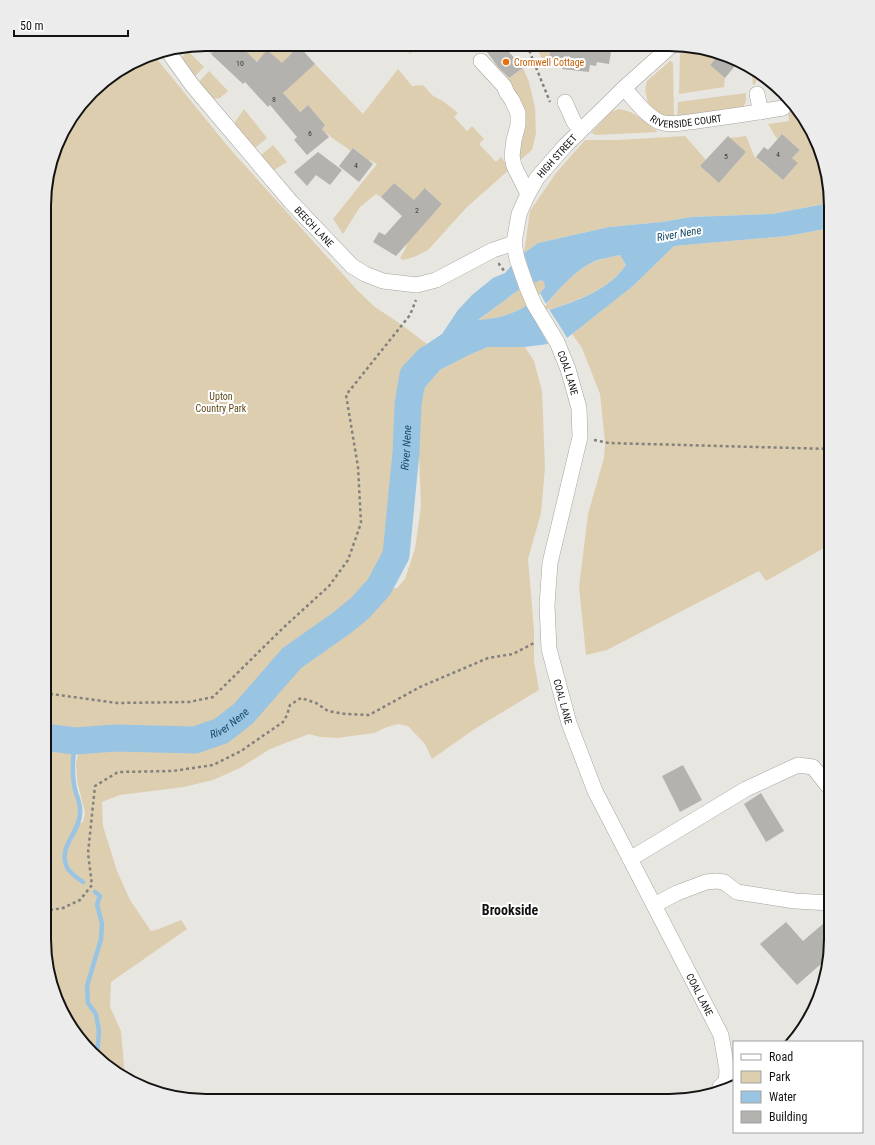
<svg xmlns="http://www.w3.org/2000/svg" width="875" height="1145" viewBox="0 0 875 1145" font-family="'Roboto Condensed',sans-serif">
<rect width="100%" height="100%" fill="#e8e6e1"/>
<g fill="#ddceb0">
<polygon points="206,44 220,44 211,54 201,45"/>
<path d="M236,44H287L291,47L295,44H297L299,46L286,59L302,76L315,64L363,114L398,69L412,86L423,85L432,95L444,102L458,113L454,117L467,131L472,126L484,139L479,144L496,162L501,157L510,169L467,207L428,250L414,257L403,260L400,258L406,248L407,238L419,230L442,204L426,188L414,200L394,183L381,197L376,194L360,207L343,234L333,219L377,164L369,160L365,165L359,160L362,155L354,148L351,151C341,143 330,138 322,129L325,125L308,105L298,113L297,109L283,93L287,89L267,51L259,60L256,61L241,46Z"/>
<polygon points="401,45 417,45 410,54"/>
<polygon points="536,45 594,45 593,55 551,47 549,59 543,62"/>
<polygon points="687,45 720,53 710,65 725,78 724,87 679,94 680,54"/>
<polygon points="188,51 204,67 193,78 182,57"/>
<polygon points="152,53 230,149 357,290 375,307 399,323 427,344 410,361 401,378 397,412 396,555 379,587 360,608 343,622 292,658 243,714 221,731 195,740 128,739 75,741 73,765 76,792 79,799 80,813 78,825 83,822 85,813 77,781 76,764 78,753 82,749 102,750 114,747 173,747 202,745 228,733 262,702 300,660 322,644 343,632 364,612 383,589 397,588 405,579 415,549 421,506 419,458 416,423 421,392 440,370 469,355 488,347 525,347 534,361 542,391 545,468 541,513 528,559 534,630 534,661 539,690 473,730 432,759 425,744 408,726 398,724 387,727 374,733 337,738 320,737 309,734 270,749 240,768 213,780 184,787 120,795 102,802 103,826 117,871 130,900 151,931 159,929 181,920 187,929 111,982 110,1007 121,1031 125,1077 116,1074 84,1046 61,1011 44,940 45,184 66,125 99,84"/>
<polygon points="670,61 673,63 674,116 662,116 649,107 645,90 647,81"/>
<polygon points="523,68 529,82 535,108 536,133 532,150 518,162 508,79"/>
<polygon points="755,70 761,74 758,77 755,84 753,85 752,74"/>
<polygon points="209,71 228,91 220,98 211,99 198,83"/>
<path d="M746,93C746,99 747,104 741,108L677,116L678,102Z"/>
<polygon points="244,109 267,138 255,148 236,126 235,122"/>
<path d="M619,109C635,111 646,122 658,132L596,135L591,133L611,112Z"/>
<polygon points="796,111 814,134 830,203 772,214 691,217 662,222 609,227 538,243 524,253 530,211 556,173 585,140 617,140 685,136 706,160 700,166 719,183 746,152 730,138 746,136 754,156 783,180 798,163 792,158 800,150 782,134 777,139 768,124 789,121 788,112"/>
<polygon points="273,145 287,162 274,170 261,155"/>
<polygon points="831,228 831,544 766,581 759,571 607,650 586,655 579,587 588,514 604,458 605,442 600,394 582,348 572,334 633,286 674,246 787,236"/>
<path d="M620,255L626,265C607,292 571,303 541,312C556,292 572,271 596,261C603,258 612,257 620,255Z"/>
<path d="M541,280L544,282L545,287C527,312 505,317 477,321L520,289Z"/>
</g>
<g fill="#99c5e3">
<path d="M830,203L831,228L787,236L674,246L633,286L567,338L549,310C577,301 609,290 626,265L620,255C612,257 603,258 595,261C575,270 560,288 546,304L540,293L545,287L544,282L541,280L534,283L529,270L524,253L538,243L609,227L662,222L691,217L772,214Z"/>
<path d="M511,266L520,289L478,320C496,319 512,315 527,305L548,344L525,347H488L469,355L440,370L421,392L400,390L401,378L410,361L427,344L442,334L458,310L472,295L493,278L505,273Z"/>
</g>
<polygon fill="#e8e6e1" points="548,308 558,323 567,338 565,338 547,311"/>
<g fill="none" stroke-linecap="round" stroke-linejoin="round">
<g stroke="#99c5e3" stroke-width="4.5">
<path d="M75,741C73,758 71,776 76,793C78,799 81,806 80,813C80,832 59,845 66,865C68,872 77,878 83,882"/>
<polyline points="95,892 100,896 97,904 102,924 101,939 87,986 88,1003 96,1014 99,1031 97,1057"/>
</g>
<path stroke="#99c5e3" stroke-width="27" id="s1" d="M44,737L75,741L115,738L195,740L221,731L243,714L292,658L343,622L360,608L379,587L396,555L406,452L408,404L413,375L428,359"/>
</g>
<g fill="#b4b2ae">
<polygon points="220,44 239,44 257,62 267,50 282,63 299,46 315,64 283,93 300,112 308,105 325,125 322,129 329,137 307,155 294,140 297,137 270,105 268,107 245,82 243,84 211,54"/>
<polygon points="482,45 503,45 523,68 509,78 498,67"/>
<polygon points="574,45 612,45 609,64 597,62 596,66 590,65 589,72 562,69 564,61 549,59 551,47 573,51"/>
<polygon points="720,53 731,56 739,61 725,78 710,65"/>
<polygon points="782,134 800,150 792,158 798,163 783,180 756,157 764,147 768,150"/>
<polygon points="728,136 746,152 719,183 700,166"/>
<polygon points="353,148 373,164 359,182 339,166"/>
<polygon points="318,152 342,170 330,185 316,175 307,186 294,172"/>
<polygon points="394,183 414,200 425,188 442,204 396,256 373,242 379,232 385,235 402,216 381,197"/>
<polygon points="683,765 702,800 680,812 662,776"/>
<polygon points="761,793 784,831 766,842 744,804"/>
<polygon points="831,917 830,956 797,985 760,944 786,922 803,941"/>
</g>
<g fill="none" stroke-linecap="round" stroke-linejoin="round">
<g stroke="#a6a39f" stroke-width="16">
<g id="minor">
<path id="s2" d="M672,45L624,88L565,146L537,178L528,194L519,214L514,243L517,259L526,285L534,304L557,342L568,369L579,408L580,437L550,563L547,605L549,649L569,723L595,791L721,1035L727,1070L726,1085"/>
<path id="s3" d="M167,50L192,85L291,202L352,266L365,274L383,281L417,285L436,280L493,250L514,243"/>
<polyline points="481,61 504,86 507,93 512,100 518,113 518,125 514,140 512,156 514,166 528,194"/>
<path id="s4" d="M624,88C635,100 645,115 660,122C671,126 686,122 697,121C726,117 754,113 783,108"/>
<polyline points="757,94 761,112"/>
<polyline points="565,102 574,122 581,130"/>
<polyline points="630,859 746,789 798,765 813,767 831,790"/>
<polyline points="654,905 677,893 706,882 716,881 724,882 737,892 795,901 831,903"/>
</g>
</g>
<g stroke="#a6a39f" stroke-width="23">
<polyline id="highway" points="723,1089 734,1079"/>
</g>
<g stroke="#83817e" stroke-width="2.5" stroke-dasharray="3 3" stroke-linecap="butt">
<polyline points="527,45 550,102"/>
<polyline points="498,264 499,264 505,272"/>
<polyline points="594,440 609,443 831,449"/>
<polyline points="44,693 117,703 189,702 213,697 283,628 329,586 348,560 361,523 358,467 346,395 410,315 416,300"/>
<polyline points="44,911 63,908 80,900 92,885 88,853 95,786 118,772 173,771 213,765 241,751 283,722 287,715 290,705 301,698 316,703 328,711 346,714 369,715 420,687 488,658 513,654 534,643"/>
</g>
<use href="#minor" stroke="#fff" stroke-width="15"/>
<use href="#highway" stroke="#fff" stroke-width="22"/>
</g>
<circle fill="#e8710a" stroke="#fff" stroke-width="1.5" cx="506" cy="62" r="4"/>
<g text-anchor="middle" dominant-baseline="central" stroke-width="4" stroke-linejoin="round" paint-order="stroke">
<g font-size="8" fill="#3c3b39">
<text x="240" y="63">10</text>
<text x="274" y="99">8</text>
<text x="310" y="133">6</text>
<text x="778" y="154">4</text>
<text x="726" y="156">5</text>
<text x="356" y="165">4</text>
<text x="417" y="210">2</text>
</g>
<g font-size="10" fill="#c56008" stroke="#fff" text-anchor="start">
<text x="514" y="62">Cromwell Cottage</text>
</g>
<g font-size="10" fill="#141312" stroke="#fff">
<text stroke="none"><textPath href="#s4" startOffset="76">RIVERSIDE COURT</textPath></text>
<text transform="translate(557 156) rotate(-48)">HIGH STREET</text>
<text stroke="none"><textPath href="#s3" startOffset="230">BEECH LANE</textPath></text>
<text stroke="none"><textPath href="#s2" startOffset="401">COAL LANE</textPath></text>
<text stroke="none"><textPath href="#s2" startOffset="737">COAL LANE</textPath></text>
<text stroke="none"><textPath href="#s2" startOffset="1061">COAL LANE</textPath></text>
</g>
<g font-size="10" fill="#614a17" stroke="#fff">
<text x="221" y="396">Upton<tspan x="221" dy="12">Country Park</tspan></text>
</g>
<g font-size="11" font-style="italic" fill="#184b69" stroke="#fff">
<text transform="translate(679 234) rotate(-10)">River Nene</text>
<text stroke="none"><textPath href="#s1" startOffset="538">River Nene</textPath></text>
<text stroke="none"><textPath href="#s1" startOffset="190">River Nene</textPath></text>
</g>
<g font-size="14" font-weight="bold" fill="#141312" stroke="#fff">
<text x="510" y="910">Brookside</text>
</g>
</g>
<path d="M0 0H875V1145H0ZM206 51H669A155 155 0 0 1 824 206V939A155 155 0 0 1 669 1094H206A155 155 0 0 1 51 939V206A155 155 0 0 1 206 51Z" fill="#ececec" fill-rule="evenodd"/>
<path fill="none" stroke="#141312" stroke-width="2" d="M206 51H669A155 155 0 0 1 824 206V939A155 155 0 0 1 669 1094H206A155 155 0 0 1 51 939V206A155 155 0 0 1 206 51Z"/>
<rect x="733" y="1041" width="130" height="92" fill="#ffffff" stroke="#a1a1a0"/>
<rect x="741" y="1054" width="20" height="6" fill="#ffffff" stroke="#a1a1a0"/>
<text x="769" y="1061" font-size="12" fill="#141312">Road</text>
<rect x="741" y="1071" width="20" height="12" fill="#ddceb0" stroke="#a1a1a0"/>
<text x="769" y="1081" font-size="12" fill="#141312">Park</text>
<rect x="741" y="1091" width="20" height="12" fill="#99c5e3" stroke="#a1a1a0"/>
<text x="769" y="1101" font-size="12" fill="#141312">Water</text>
<rect x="741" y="1111" width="20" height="12" fill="#b4b2ae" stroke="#a1a1a0"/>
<text x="769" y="1121" font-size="12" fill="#141312">Building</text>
<path d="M14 30v6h114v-6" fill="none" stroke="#141312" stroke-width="2"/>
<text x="20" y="30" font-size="12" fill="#141312" stroke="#ffffff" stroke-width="3" paint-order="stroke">50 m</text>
</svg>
